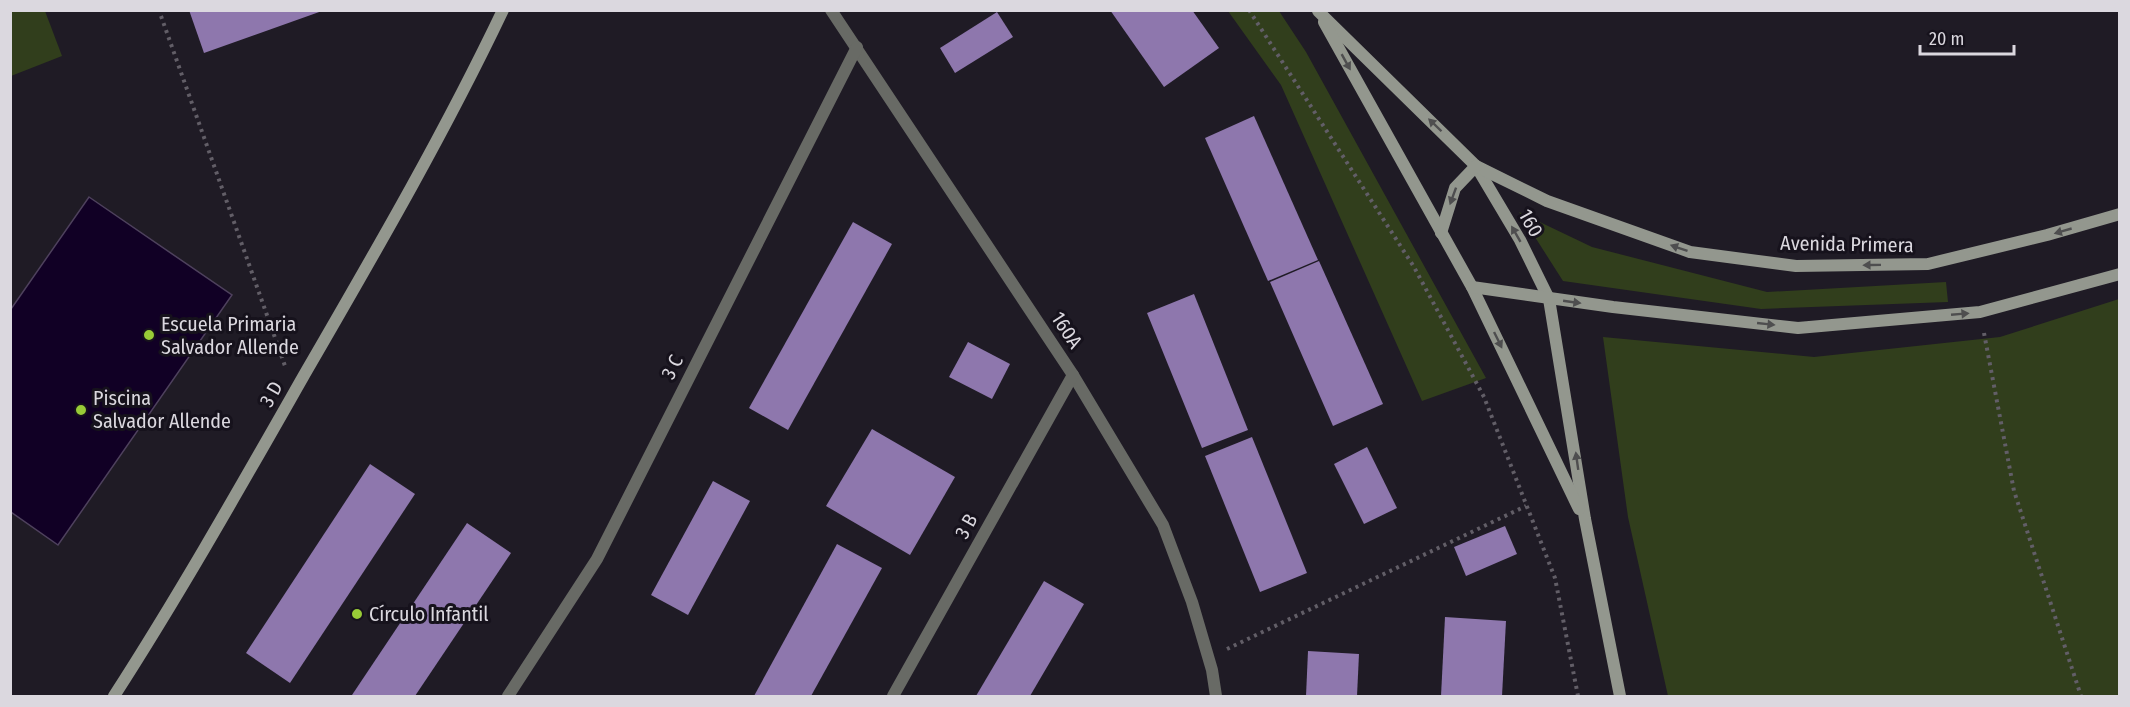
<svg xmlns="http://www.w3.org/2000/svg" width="2130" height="707" viewBox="0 0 2130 707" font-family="'Fira Sans Condensed',sans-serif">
<rect width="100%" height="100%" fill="#1f1b25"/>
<g fill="#313e1c">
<polygon points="11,10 45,11 62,56 11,76"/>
<polygon points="1228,11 1279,11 1306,52 1486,378 1422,401 1281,85"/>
<polygon points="1519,212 1592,247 1767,292 1946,282 1948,302 1761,309 1563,281"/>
<polygon points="2119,299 2119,696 1668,696 1628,517 1603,337 1814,357 2000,337"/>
</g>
<polygon fill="#110025" stroke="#4e415d" stroke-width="1.5" points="89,197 232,295 58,545 11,512 11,309"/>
<g fill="#8e77ad">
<polygon points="189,10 322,10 322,11 204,53"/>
<polygon points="1110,10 1192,10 1219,48 1164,87"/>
<polygon points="997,12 1013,37 955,73 940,48"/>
<polygon points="1254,116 1318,260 1268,281 1205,138"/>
<polygon points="853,222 892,244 788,430 749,408"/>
<polygon points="1319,261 1383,404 1333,426 1270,282"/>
<polygon points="1194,294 1248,430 1202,448 1147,313"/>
<polygon points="968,342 1010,364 992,399 949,377"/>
<polygon points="872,429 955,477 910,555 826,506"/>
<polygon points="1252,437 1307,573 1260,592 1205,456"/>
<polygon points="1367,447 1397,508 1364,524 1334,464"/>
<polygon points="370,464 415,494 290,683 246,653"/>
<polygon points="713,481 750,501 688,615 651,595"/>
<polygon points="467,523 511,553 415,696 352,695"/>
<polygon points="1505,526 1517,554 1466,576 1454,547"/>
<polygon points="837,544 882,568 811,696 754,696"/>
<polygon points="1044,581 1084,604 1030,696 976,696"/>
<polygon points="1445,617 1506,621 1502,696 1441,696"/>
<polygon points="1308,651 1359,654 1357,696 1306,696"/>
</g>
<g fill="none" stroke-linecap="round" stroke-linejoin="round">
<g stroke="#625e67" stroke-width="4" stroke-dasharray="3 4.5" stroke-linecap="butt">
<polyline points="1249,10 1414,267 1484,397 1555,578 1578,696"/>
<polyline points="161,16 285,366"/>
<polyline points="1984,333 2014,491 2081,696"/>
<polyline points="1227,649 1526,506"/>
</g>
<g stroke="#686a65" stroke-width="12">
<polyline points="831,10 1073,375 1163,525 1192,602 1212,670 1216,696"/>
<polyline points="508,696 597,559 857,47"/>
<polyline points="893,696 1073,375"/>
</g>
<g stroke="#93978e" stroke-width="12">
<polyline points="1318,11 1476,166 1520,240 1549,299 1585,519 1620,696"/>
<polyline points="1324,22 1472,287 1579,509"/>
<polyline points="1476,166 1547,201 1690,252 1796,266 1928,264 2047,235 2120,214"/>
<polyline points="1441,233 1455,188 1476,166"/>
<polyline points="1472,287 1613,307 1798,328 1980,312 2120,274"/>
<path d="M114,696C181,592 242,484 303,377C373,256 443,136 503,10"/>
</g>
</g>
<defs><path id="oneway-solid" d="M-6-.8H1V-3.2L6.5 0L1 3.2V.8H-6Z" transform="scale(1.5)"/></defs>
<g fill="#4e4e4f">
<use href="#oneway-solid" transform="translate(1346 62) rotate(61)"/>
<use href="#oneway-solid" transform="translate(1435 125) rotate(-136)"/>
<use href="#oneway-solid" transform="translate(1453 196) rotate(110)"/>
<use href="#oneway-solid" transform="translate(2063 231) rotate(164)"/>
<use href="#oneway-solid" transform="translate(1516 234) rotate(-120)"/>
<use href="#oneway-solid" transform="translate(1679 248) rotate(-161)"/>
<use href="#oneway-solid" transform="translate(1872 265) rotate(179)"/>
<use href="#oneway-solid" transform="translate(1572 302) rotate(8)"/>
<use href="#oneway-solid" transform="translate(1960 314) rotate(-5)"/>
<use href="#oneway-solid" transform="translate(1766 324) rotate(6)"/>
<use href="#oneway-solid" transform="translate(1498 340) rotate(64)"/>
<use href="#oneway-solid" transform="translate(1577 461) rotate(-98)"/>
</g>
<g fill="#98cb37" stroke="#16121c" stroke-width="2">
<circle cx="149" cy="335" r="6"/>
<circle cx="81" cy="410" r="6"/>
<circle cx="357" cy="614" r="6"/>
</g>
<g text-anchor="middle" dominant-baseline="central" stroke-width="6" stroke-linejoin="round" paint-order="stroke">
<g font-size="20" fill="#dbd8df" stroke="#16121c">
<text transform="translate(1531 223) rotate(61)">160</text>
<text transform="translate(1847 244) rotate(1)">Avenida Primera</text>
<text transform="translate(1067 330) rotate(57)">160A</text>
<text transform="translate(672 367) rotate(-63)">3 C</text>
<text transform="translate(271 394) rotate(-60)">3 D</text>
<text transform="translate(966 526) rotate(-61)">3 B</text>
</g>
<g font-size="20" fill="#dbd8df" stroke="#16121c" text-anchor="start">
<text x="161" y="324">Escuela Primaria<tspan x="161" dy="23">Salvador Allende</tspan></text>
<text x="93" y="398">Piscina<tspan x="93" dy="23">Salvador Allende</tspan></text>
<text x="369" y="614">Círculo Infantil</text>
</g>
</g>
<rect width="2130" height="707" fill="none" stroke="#dbd8df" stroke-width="24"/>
<path d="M1920 45v9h94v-9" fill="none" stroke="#dbd8df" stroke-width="3"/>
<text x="1929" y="45" font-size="18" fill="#dbd8df" stroke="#16121c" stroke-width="4.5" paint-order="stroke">20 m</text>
</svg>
